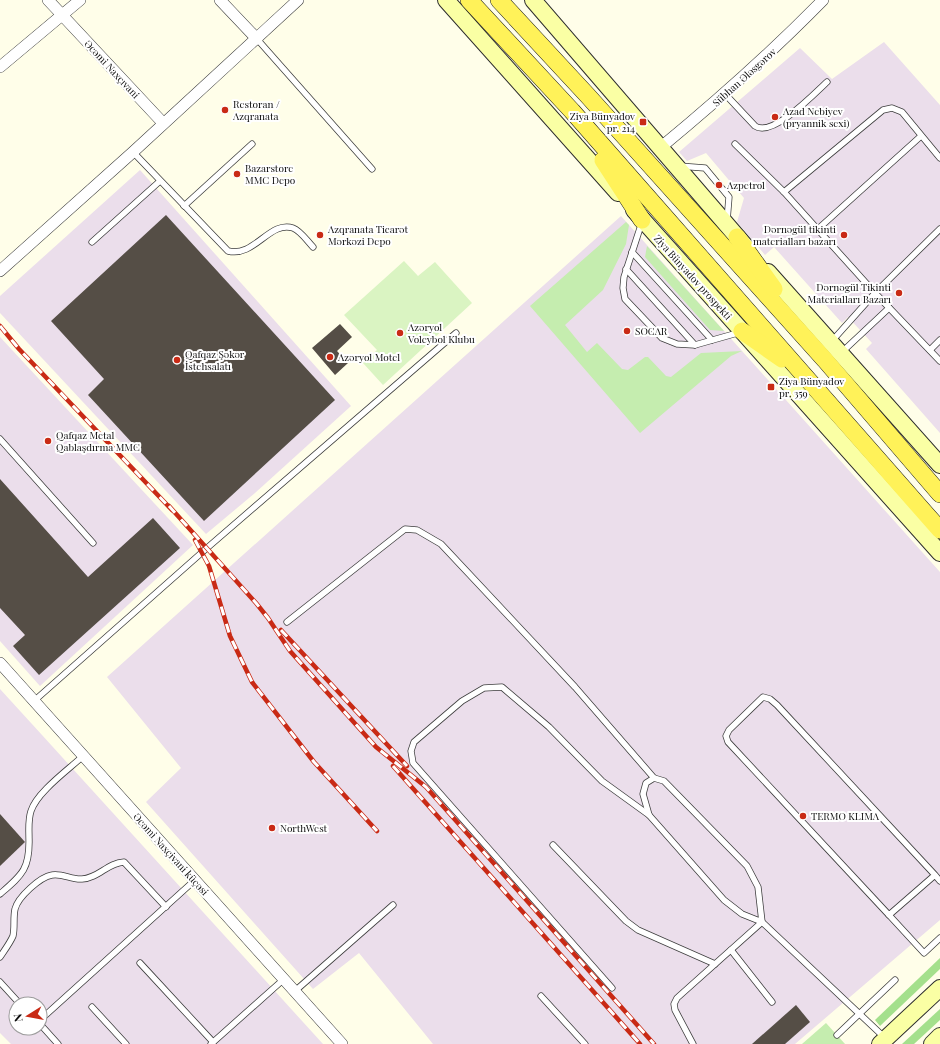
<svg xmlns="http://www.w3.org/2000/svg" width="940" height="1044" viewBox="0 0 940 1044" font-family="'Playfair Display',serif">
<rect width="100%" height="100%" fill="#fffee9"/>
<g fill="#ebdeeb" fill-rule="evenodd">
<polygon points="884,42 940,105 940,433 866,349 872,343 848,317 842,323 774,247 765,255 737,222 744,198 706,153 687,161 679,152 800,48 832,79"/>
<polygon points="140,170 351,406 255,493 206,534 0,313 0,296"/>
<polygon points="621,216 940,572 940,920 795,1044 433,1044 359,953 313,989 146,802 181,768 107,677"/>
<polygon points="0,337 193,545 40,686 0,641"/>
<path d="M0,689L42,735L323,1044H11L0,1033ZM16,1004H40V1028H16Z"/>
</g>
<g fill="#c5edaf">
<polygon points="626,222 629,225 626,244 603,290 565,325 587,352 597,343 622,369 628,370 645,357 648,357 666,376 671,377 701,353 742,351 731,356 640,433 530,306"/>
<polygon points="647,246 724,331 710,330 645,257"/>
<polygon points="826,1023 845,1044 802,1044"/>
</g>
<g fill="#a4e08c">
<polygon points="940,958 940,969 880,1026 875,1020"/>
<polygon points="940,1009 940,1020 914,1044 902,1044"/>
</g>
<polygon fill="#daf4c2" points="404,261 418,276 435,262 472,303 383,385 363,363 377,350 344,315"/>
<g fill="#554e46">
<polygon points="166,215 335,400 204,521 88,395 104,379 51,321"/>
<polygon points="340,324 352,337 337,351 348,363 335,375 312,348"/>
<polygon points="0,479 88,577 153,518 180,548 39,675 13,646 25,635 0,608"/>
<polygon points="0,814 25,842 0,866"/>
<polygon points="796,1005 810,1022 785,1044 752,1044"/>
</g>
<g fill="none" stroke-linecap="round" stroke-linejoin="round">
<g stroke="#3e3e3e" stroke-width="7">
<g id="lane">
<polyline points="257,39 372,169"/>
<path d="M725,94L755,126C772,138 814,94 827,82"/>
<polyline points="735,144 784,192 875,293 940,361"/>
<path d="M133,152L228,251C254,258 270,220 293,228C301,231 307,241 313,247"/>
<polyline points="679,166 705,168 729,197 727,221"/>
<polyline points="784,192 883,110 892,108 902,112 940,158"/>
<polyline points="184,206 252,144"/>
<polyline points="642,222 624,277 623,288 625,299 662,338 677,344 695,345 741,332"/>
<polyline points="818,229 921,136"/>
<polyline points="92,242 160,181"/>
<polyline points="632,252 712,340"/>
<polyline points="626,269 695,345"/>
<polyline points="832,341 875,293 940,229"/>
<polyline points="930,350 940,340"/>
<polyline points="842,352 889,308"/>
<polyline points="0,439 93,543"/>
<polyline points="287,622 405,529 417,530 441,544 575,687 654,778"/>
<polyline points="34,701 207,548 456,333"/>
<polygon points="654,778 664,781 747,866 758,887 762,922 742,914 724,900 649,815 643,794 646,783"/>
<polyline points="553,845 626,921 638,930 715,964"/>
<polyline points="935,875 889,915 728,742 726,736 729,730 763,697 770,699 777,705 935,875 940,881"/>
<path d="M0,894C22,875 30,869 29,838C29,829 28,820 31,811C37,792 68,770 83,756"/>
<polyline points="889,915 924,953 940,938"/>
<polyline points="731,950 772,1002"/>
<path d="M0,957C4,951 10,943 13,936C15,927 13,918 15,909C18,897 40,877 52,875C62,873 72,880 82,879C99,878 107,863 124,862L166,907"/>
<polyline points="140,963 213,1042"/>
<polyline points="0,982 20,1004"/>
<polyline points="612,988 413,763 411,751 414,742 462,701 484,688 502,687 549,727 602,781 649,815"/>
<polyline points="295,991 393,905"/>
<polyline points="541,996 585,1044"/>
<polyline points="92,1007 126,1044"/>
<polyline points="40,1020 195,880"/>
<polyline points="40,1024 58,1044"/>
<polyline points="837,1035 895,980"/>
<polyline points="211,1044 284,979"/>
<polyline points="693,1044 675,1010 674,1004 677,998 762,922 884,1037"/>
</g>
</g>
<g stroke="#3e3e3e" stroke-width="12">
<g id="street">
<polyline points="48,0 163,123"/>
<polyline points="220,0 257,39"/>
<polyline points="0,67 80,0"/>
<path d="M660,148C717,101 771,53 823,0"/>
<polyline points="0,271 133,152 298,0"/>
<polyline points="0,663 342,1044"/>
</g>
</g>
<g stroke="#2d2d2d" stroke-width="18">
<g id="secondary">
<polyline points="446,0 618,193"/>
<polyline points="533,0 746,247"/>
<polyline points="634,210 940,553"/>
<polyline points="768,272 940,465"/>
<polyline points="880,1044 940,988"/>
<polyline points="932,1044 940,1036"/>
</g>
</g>
<g stroke="#1c1c1c" stroke-width="18">
<g id="primary">
<polyline points="469,0 572,111 940,530"/>
<polyline points="499,0 588,96 825,360 940,494"/>
<polyline points="603,160 642,220"/>
<polyline points="737,237 774,289"/>
<polyline points="742,331 782,359"/>
</g>
</g>
<use href="#lane" stroke="#fff" stroke-width="5.5"/>
<use href="#street" stroke="#fff" stroke-width="11"/>
<use href="#secondary" stroke="#faffa4" stroke-width="16"/>
<use href="#primary" stroke="#fff259" stroke-width="17"/>
<g stroke="#c92a15" stroke-width="4.5">
<g id="rail">
<polyline points="0,326 19,349 172,510"/>
<polyline points="169,506 256,603 268,618 290,651 376,747 426,787 654,1044"/>
<polyline points="195,540 209,566 230,636 252,682 314,762 377,831"/>
<polyline points="281,630 407,766"/>
<polyline points="393,766 640,1044"/>
</g>
</g>
<use href="#rail" stroke="#fff" stroke-width="3" stroke-dasharray="9" stroke-linecap="butt"/>
</g>
<g fill="#c92a15" stroke="#fff" stroke-width="1.5">
<circle cx="225" cy="110" r="4"/>
<circle cx="775" cy="117" r="4"/>
<rect x="639" y="118" width="8" height="8" rx="2"/>
<circle cx="237" cy="174" r="4"/>
<circle cx="719" cy="185" r="4"/>
<circle cx="320" cy="235" r="4"/>
<circle cx="844" cy="235" r="4"/>
<circle cx="899" cy="293" r="4"/>
<circle cx="627" cy="331" r="4"/>
<circle cx="400" cy="333" r="4"/>
<circle cx="330" cy="357" r="4"/>
<circle cx="177" cy="360" r="4"/>
<rect x="767" y="383" width="8" height="8" rx="2"/>
<circle cx="48" cy="441" r="4"/>
<circle cx="803" cy="816" r="4"/>
<circle cx="272" cy="828" r="4"/>
</g>
<g text-anchor="middle" dominant-baseline="central" stroke-width="4" stroke-linejoin="round" paint-order="stroke">
<g font-size="10" fill="#0b0b0b" stroke="#fff">
<text transform="translate(112 69) rotate(47)">Əcəmi Naxçıvani</text>
<text transform="translate(744 77) rotate(-42)">Sübhan Ələsgərov</text>
<text transform="translate(693 277) rotate(48)">Ziya Bünyadov prospekti</text>
<text transform="translate(171 854) rotate(48)">Əcəmi Naxçivani küçəsi</text>
</g>
<g font-size="10" fill="#0b0b0b" stroke="#fff" text-anchor="start">
<text x="233" y="104">Restoran /<tspan x="233" dy="12">Azqranata</tspan></text>
<text x="783" y="111">Azad Nebiyev<tspan x="783" dy="12">(pryannik sexi)</tspan></text>
<text x="635" y="116" text-anchor="end">Ziya Bünyadov<tspan x="635" dy="12">pr. 214</tspan></text>
<text x="245" y="168">Bazarstore<tspan x="245" dy="12">MMC Depo</tspan></text>
<text x="727" y="185">Azpetrol</text>
<text x="328" y="229">Azqranata Ticarət<tspan x="328" dy="12">Mərkəzi Depo</tspan></text>
<text x="836" y="229" text-anchor="end">Dərnəgül tikinti<tspan x="836" dy="12">materialları bazarı</tspan></text>
<text x="891" y="287" text-anchor="end">Dərnəgül Tikinti<tspan x="891" dy="12">Materialları Bazarı</tspan></text>
<text x="408" y="327">Azəryol<tspan x="408" dy="12">Voleybol Klubu</tspan></text>
<text x="635" y="331">SOCAR</text>
<text x="185" y="354">Qafqaz Şəkər<tspan x="185" dy="12">İstehsalatı</tspan></text>
<text x="338" y="357">Azəryol Motel</text>
<text x="779" y="381">Ziya Bünyadov<tspan x="779" dy="12">pr. 359</tspan></text>
<text x="56" y="435">Qafqaz Metal<tspan x="56" dy="12">Qablaşdırma MMC</tspan></text>
<text x="811" y="816">TERMO KLIMA</text>
<text x="280" y="828">NorthWest</text>
</g>
</g>
<g transform="translate(28 1016) rotate(259)"><circle r="19" fill="#ffffff" stroke="#9d9d9d"/>
<path d="M0-3L7 15L0 10L-7 15Z" fill="#c92a15"/>
<text y="-6" font-size="11" font-weight="bold" text-anchor="middle" fill="#0b0b0b">N</text>
</g>
</svg>
